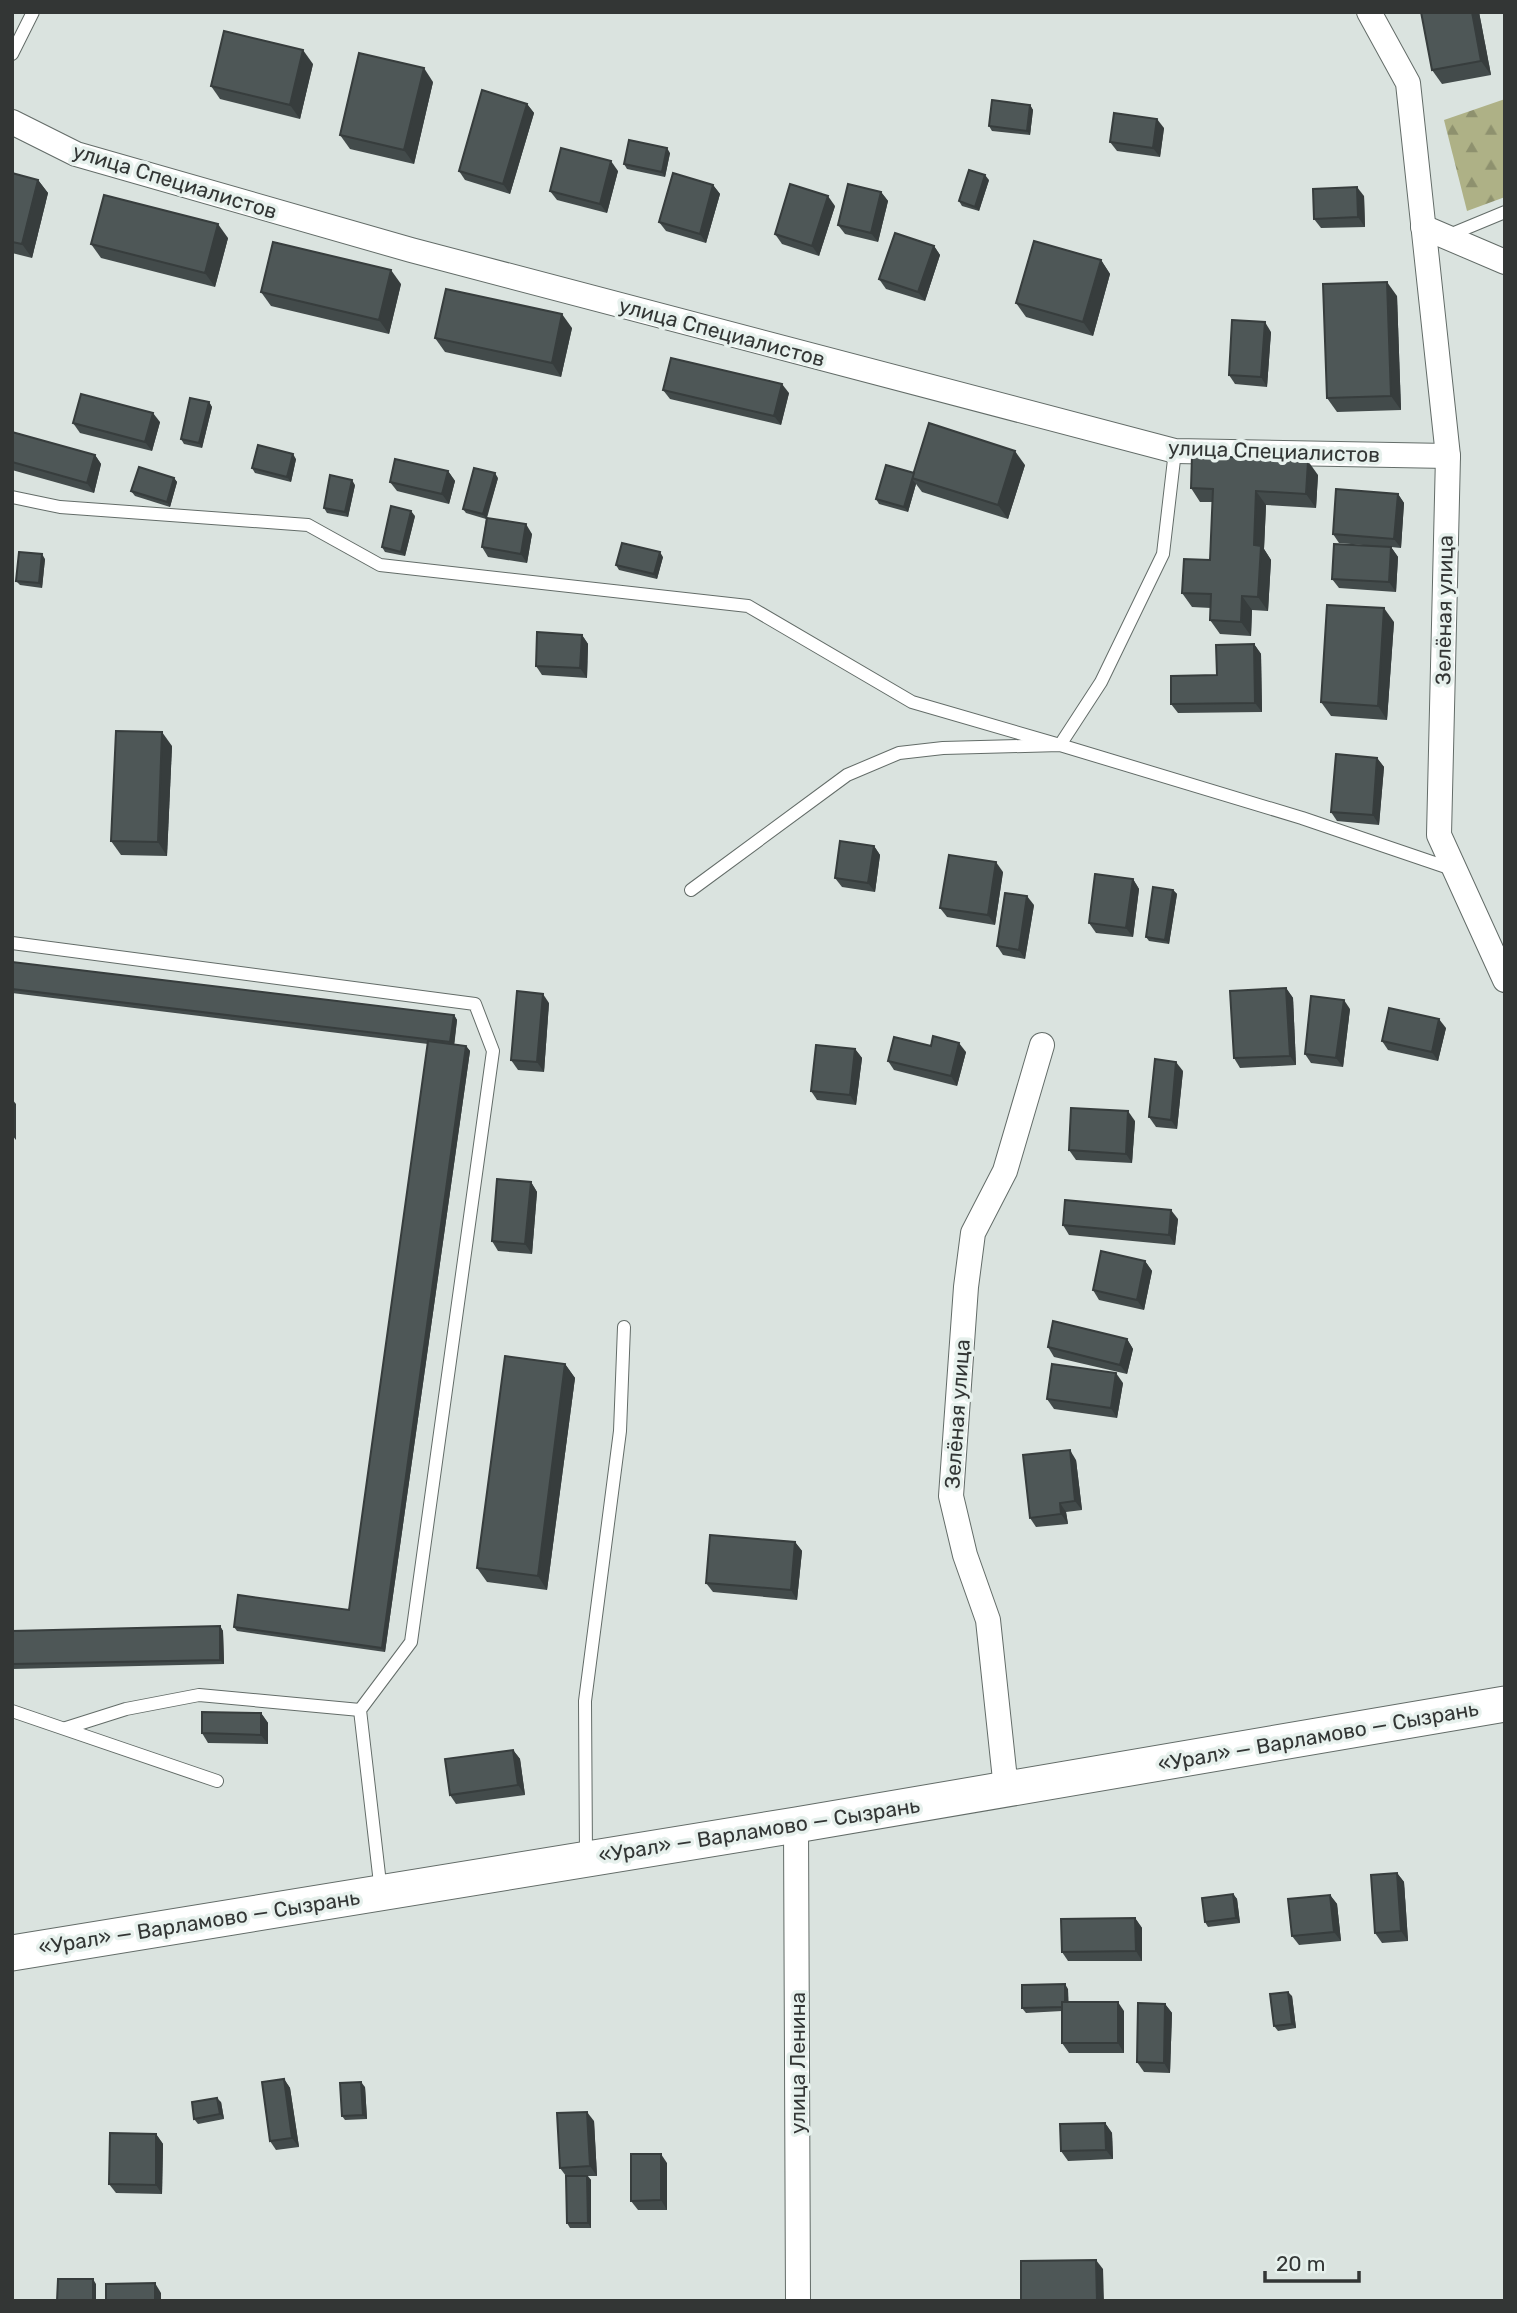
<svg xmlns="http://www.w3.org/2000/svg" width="1517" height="2313" viewBox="0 0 1517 2313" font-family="Rubik,sans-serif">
<defs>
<pattern id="forest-firs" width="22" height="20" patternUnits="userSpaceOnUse" patternTransform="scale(1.75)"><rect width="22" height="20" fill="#aeb186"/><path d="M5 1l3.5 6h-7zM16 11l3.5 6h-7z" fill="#8e916e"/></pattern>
</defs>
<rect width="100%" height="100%" fill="#dae3df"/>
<polygon fill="url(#forest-firs)" points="1505,99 1505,197 1467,211 1444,120"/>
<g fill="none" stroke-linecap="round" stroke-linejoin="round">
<g stroke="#636c68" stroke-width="14">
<g id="lane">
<polyline points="12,54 33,12"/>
<polyline points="1447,236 1505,212"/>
<polyline points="12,497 60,507 308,525 380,565 748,606 912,702 1060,745 1101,682 1163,554 1175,451"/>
<polyline points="691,890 847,775 899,753 943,748 1060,745 1302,818 1455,870"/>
<polyline points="12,943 475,1004 493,1051 411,1642 360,1710 381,1892"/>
<polyline points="12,1711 217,1781"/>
<polyline points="66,1728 126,1709 199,1695 360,1710"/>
<polyline points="586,1855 585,1701 620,1431 624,1327"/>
</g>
</g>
<g stroke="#636c68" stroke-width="26">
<g id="street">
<polyline points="1369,12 1408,83 1448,456 1439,835 1505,980"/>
<polyline points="12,122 76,154 411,250 1175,451 1448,456"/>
<polyline points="1423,227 1505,262"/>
<polyline points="1006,1789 988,1620 965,1555 951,1496 966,1287 973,1233 1005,1171 1042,1045"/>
<polyline points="796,1825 798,2301"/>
</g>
</g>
<g stroke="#636c68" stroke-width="37">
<polyline id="secondary" points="12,1953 796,1825 1505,1704"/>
</g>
<use href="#lane" stroke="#fff" stroke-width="12"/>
<use href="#street" stroke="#fff" stroke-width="24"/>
<use href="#secondary" stroke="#fff" stroke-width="35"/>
</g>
<g fill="#434b4b">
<polygon points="1421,12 1479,12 1491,75 1442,84 1432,70"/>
<polygon points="313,64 300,119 220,99 211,86"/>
<polygon points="433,82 414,164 350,149 340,135"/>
<polygon points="527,104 534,113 510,194 465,180 459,171"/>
<polygon points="1030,105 1033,110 1030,135 992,131 989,126"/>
<polygon points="1164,128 1160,157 1117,151 1110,142"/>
<polygon points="670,153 665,177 627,169 624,164"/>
<polygon points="618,171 607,213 557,200 550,191"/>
<polygon points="12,173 38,180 48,193 32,258 12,253"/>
<polygon points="989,180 979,211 962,206 959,201"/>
<polygon points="713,185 720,194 706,243 666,231 659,222"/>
<polygon points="881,192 888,201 878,242 845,234 838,225"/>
<polygon points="1364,196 1365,227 1321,228 1314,219"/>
<polygon points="835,206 819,256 782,244 775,234"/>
<polygon points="228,238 215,287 101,258 91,244"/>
<polygon points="934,246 940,255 925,301 886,289 879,279"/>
<polygon points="1101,260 1110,274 1093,336 1026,317 1016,303"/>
<polygon points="401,284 389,334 271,306 261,292"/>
<polygon points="1397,296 1401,410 1337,412 1327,398"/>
<polygon points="572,328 561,377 445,352 435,338"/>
<polygon points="1271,332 1267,387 1235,384 1229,375"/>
<polygon points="663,390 789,393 781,425 670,399"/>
<polygon points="209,402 212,407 202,448 184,444 181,439"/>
<polygon points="160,422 152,451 80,433 73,423"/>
<polygon points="12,432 95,455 101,464 94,493 12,470"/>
<polygon points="296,459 291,482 255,473 252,468"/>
<polygon points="1025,465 1008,519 922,492 916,484 908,512 879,504 876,499 914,473"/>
<polygon points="448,471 455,481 449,504 397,491 390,482"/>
<polygon points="1318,475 1316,508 1266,505 1264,549 1271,560 1268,611 1252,610 1251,636 1220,634 1210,620 1211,608 1192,607 1182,593 1210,560 1213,502 1200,502 1191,488"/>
<polygon points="174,478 177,482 170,507 135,496 131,491"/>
<polygon points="498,478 487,518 532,534 527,563 488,557 482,547 486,519 466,513 463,509"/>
<polygon points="355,485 348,517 327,513 324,508"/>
<polygon points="1398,494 1404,503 1401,548 1391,547 1398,557 1396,592 1339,588 1332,579 1375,546 1339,543 1333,534"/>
<polygon points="415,516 405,556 385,552 382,547"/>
<polygon points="663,557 657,579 619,570 616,565"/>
<polygon points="45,559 42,588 20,585 16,581"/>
<polygon points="1394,622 1387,720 1331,716 1321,702"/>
<polygon points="582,635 588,644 587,678 542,675 536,666"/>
<polygon points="1254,644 1261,654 1262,712 1178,713 1171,704 1217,675"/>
<polygon points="172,746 167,856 121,855 111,841"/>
<polygon points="1377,758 1384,767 1379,825 1337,821 1331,812"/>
<polygon points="874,846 880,855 875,892 842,887 835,878"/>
<polygon points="1003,872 995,925 947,917 940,908"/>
<polygon points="1133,879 1139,889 1133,937 1096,933 1089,923"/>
<polygon points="1173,890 1177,894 1169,944 1149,941 1146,937"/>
<polygon points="1034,905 1025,959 1003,955 997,946"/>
<polygon points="12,962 454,1015 457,1020 454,1044 466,1046 470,1051 385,1652 237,1631 234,1627 349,1610 428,1044 12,993"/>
<polygon points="1286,988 1293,998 1296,1065 1240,1068 1234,1058"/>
<polygon points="549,1003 544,1072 518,1070 511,1060"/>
<polygon points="1350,1009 1343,1067 1311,1063 1305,1054"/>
<polygon points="1446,1028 1438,1061 1388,1050 1382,1041"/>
<polygon points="931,1046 966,1052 957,1086 894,1070 888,1061"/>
<polygon points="855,1049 862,1058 856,1105 817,1100 811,1091"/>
<polygon points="1183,1071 1177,1129 1156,1127 1149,1117"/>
<polygon points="1135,1121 1132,1163 1076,1160 1069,1150"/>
<polygon points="531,1182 537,1192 532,1254 498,1251 492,1241"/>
<polygon points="1178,1219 1175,1245 1069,1235 1063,1225"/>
<polygon points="1145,1261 1152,1271 1144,1310 1099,1300 1093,1290"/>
<polygon points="1127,1339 1133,1349 1127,1374 1054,1357 1048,1347"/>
<polygon points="565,1364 575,1378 547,1590 487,1582 477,1568"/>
<polygon points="1123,1383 1117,1418 1054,1409 1047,1399"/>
<polygon points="1076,1460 1082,1510 1066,1512 1068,1524 1036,1527 1030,1518"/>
<polygon points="795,1542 802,1551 797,1600 713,1592 706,1583"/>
<polygon points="220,1626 223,1631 224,1664 12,1669 12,1631"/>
<polygon points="261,1713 268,1723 268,1744 208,1743 202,1733"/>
<polygon points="513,1750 520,1759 525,1795 456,1804 450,1795"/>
<polygon points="1397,1873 1404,1882 1408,1941 1382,1943 1375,1933"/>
<polygon points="1233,1894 1237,1899 1240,1923 1208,1927 1205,1922"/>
<polygon points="1330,1895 1337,1904 1341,1941 1299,1945 1292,1936"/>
<polygon points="1135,1918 1142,1928 1142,1961 1068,1961 1062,1952"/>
<polygon points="1068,1989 1068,2002 1124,2011 1124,2053 1069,2053 1062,2043 1062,2011 1026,2013 1022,2008"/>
<polygon points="1292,1996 1296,2028 1278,2031 1274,2026"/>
<polygon points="1165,2004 1172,2013 1170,2073 1144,2072 1137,2062"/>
<polygon points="284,2079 290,2088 299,2147 276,2150 270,2141"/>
<polygon points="365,2087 367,2119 345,2120 342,2116"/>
<polygon points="221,2102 224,2119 198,2124 194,2119"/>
<polygon points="594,2121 597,2176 588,2176 591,2180 591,2228 570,2228 567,2223 566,2176 560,2168"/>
<polygon points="1105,2123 1112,2133 1113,2159 1068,2161 1061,2151"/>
<polygon points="156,2134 163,2144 162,2194 116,2193 109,2184"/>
<polygon points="667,2163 667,2210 638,2210 631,2201"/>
</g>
<g fill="#373d3d">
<polygon points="1472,12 1479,12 1491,75 1481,61"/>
<polygon points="303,50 313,64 300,119 290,105"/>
<polygon points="424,68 433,82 414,164 404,150"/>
<polygon points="527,104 534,113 510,194 503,184"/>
<polygon points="1030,105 1033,110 1030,135 1027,131"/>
<polygon points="1157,119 1164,128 1160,157 1153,148"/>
<polygon points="667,148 670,153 665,177 662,172"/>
<polygon points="611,161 618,171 607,213 600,204"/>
<polygon points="985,175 989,180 979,211 975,207"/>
<polygon points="38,180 48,193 32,258 22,244"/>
<polygon points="713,185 720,194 706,243 700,234"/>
<polygon points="1357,187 1364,196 1365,227 1358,217"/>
<polygon points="881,192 888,201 878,242 871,233"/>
<polygon points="828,196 835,206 819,256 812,246"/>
<polygon points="218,224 228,238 215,287 205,273"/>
<polygon points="934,246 940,255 925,301 918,292"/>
<polygon points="1101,260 1110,274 1093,336 1083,322"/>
<polygon points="391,270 401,284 389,334 379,320"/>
<polygon points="1387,282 1397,296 1401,410 1391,396"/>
<polygon points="562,314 572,328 561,377 552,363"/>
<polygon points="1265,322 1271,332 1267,387 1261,377"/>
<polygon points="782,384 789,393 781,425 774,416"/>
<polygon points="209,402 212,407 202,448 199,443"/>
<polygon points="153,413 160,422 152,451 145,442"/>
<polygon points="1015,451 1025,465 1008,519 998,505"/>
<polygon points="293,454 296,459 291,482 287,477"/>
<polygon points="95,455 101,464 94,493 87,483"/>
<polygon points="1308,461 1318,475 1316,508 1306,494"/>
<polygon points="448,471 455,481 449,504 442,494"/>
<polygon points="495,473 498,478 486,519 483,514"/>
<polygon points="174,478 177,482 170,507 167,502"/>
<polygon points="912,479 916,484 908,512 904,507"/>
<polygon points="352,480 355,485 348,517 345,512"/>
<polygon points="1256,491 1266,505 1264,549 1271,560 1268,611 1258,597 1254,545"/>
<polygon points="1398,494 1404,503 1401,548 1394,539"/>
<polygon points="411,511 415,516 405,556 401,552"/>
<polygon points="526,524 532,534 527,563 521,554"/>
<polygon points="1391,547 1398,557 1396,592 1389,582"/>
<polygon points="660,552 663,557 657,579 654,574"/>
<polygon points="42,554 45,559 42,588 39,583"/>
<polygon points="1242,596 1252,610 1251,636 1241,622"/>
<polygon points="1384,608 1394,622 1387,720 1378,706"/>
<polygon points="582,635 588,644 587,678 580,668"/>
<polygon points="1254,644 1261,654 1262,712 1255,703"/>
<polygon points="162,732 172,746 167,856 158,842"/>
<polygon points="1377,758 1384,767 1379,825 1373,815"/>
<polygon points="874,846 880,855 875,892 868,883"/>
<polygon points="996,862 1003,872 995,925 988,915"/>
<polygon points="1133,879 1139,889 1133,937 1126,928"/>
<polygon points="1173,890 1177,894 1169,944 1165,940"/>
<polygon points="1027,896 1034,905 1025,959 1019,950"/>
<polygon points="1286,988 1293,998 1296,1065 1290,1056"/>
<polygon points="543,994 549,1003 544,1072 537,1062"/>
<polygon points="1344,1000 1350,1009 1343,1067 1336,1058"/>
<polygon points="454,1015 457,1020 454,1047 450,1042"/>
<polygon points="1439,1019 1446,1028 1438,1061 1432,1052"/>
<polygon points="959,1043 966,1052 957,1086 951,1076"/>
<polygon points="466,1046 470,1051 385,1652 382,1648"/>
<polygon points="855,1049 862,1058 856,1105 850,1095"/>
<polygon points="1176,1062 1183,1071 1177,1129 1171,1120"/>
<polygon points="12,1099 16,1104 16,1140 12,1135"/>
<polygon points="1128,1111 1135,1121 1132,1163 1126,1154"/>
<polygon points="531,1182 537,1192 532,1254 525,1244"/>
<polygon points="1171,1210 1178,1219 1175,1245 1169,1235"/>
<polygon points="1145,1261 1152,1271 1144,1310 1137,1300"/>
<polygon points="1127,1339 1133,1349 1127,1374 1120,1365"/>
<polygon points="565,1364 575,1378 547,1590 538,1576"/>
<polygon points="1116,1373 1123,1383 1117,1418 1111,1408"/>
<polygon points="1070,1450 1076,1460 1082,1510 1075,1501"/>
<polygon points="1060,1503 1066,1512 1068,1524 1061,1514"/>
<polygon points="795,1542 802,1551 797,1600 791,1590"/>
<polygon points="220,1626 223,1631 224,1664 220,1660"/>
<polygon points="261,1713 268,1723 268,1744 261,1735"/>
<polygon points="513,1750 520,1759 525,1795 518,1785"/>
<polygon points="1397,1873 1404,1882 1408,1941 1401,1931"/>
<polygon points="1233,1894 1237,1899 1240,1923 1236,1918"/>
<polygon points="1330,1895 1337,1904 1341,1941 1334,1932"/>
<polygon points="1135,1918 1142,1928 1142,1961 1136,1951"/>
<polygon points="1065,1984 1068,1989 1069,2011 1065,2006"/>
<polygon points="1288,1992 1292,1996 1296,2028 1292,2024"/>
<polygon points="1118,2002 1124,2011 1124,2053 1118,2043"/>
<polygon points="1165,2004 1172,2013 1170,2073 1164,2063"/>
<polygon points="284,2079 290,2088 299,2147 292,2138"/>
<polygon points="361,2082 365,2087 367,2119 363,2115"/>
<polygon points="217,2098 221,2102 224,2119 220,2114"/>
<polygon points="587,2112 594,2121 597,2176 590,2166"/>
<polygon points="1105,2123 1112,2133 1113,2159 1106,2150"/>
<polygon points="156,2134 163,2144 162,2194 156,2185"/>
<polygon points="661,2154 667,2163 667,2210 661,2200"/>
<polygon points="587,2176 591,2180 591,2228 588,2223"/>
<polygon points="1096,2260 1103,2269 1104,2301 1097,2301"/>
<polygon points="93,2279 96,2284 96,2301 93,2301"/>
<polygon points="155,2283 161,2293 161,2301 155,2301"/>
</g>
<g fill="#4e5757" stroke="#373d3d" stroke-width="2">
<polygon points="1421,12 1472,12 1481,61 1432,70"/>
<polygon points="224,31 303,50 290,105 211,86"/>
<polygon points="359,53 424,68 404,150 340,135"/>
<polygon points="482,90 527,104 503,184 459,171"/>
<polygon points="992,100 1030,105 1027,131 989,126"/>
<polygon points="1114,113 1157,119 1153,148 1110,142"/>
<polygon points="629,140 667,148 662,172 624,164"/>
<polygon points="561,148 611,161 600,204 550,191"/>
<polygon points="969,170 985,175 975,207 959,201"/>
<polygon points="12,173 38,180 22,244 12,242"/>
<polygon points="673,173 713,185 700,234 659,222"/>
<polygon points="790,184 828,196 812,246 775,234"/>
<polygon points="848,184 881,192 871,233 838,225"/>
<polygon points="1357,187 1358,217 1314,219 1313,189"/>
<polygon points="104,195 218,224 205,273 91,244"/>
<polygon points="895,233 934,246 918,292 879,279"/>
<polygon points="1034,241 1101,260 1083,322 1016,303"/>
<polygon points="273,242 391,270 379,320 261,292"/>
<polygon points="1387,282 1391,396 1327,398 1323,284"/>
<polygon points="446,289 562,314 552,363 435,338"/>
<polygon points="1232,320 1265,322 1261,377 1229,375"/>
<polygon points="671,358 782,384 774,416 663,390"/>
<polygon points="81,394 153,413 145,442 73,423"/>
<polygon points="190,398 209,402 199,443 181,439"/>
<polygon points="929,423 1015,451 998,505 912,478"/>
<polygon points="12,432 95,455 87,483 12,462"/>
<polygon points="258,445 293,454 287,477 252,468"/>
<polygon points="1192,455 1308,461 1306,494 1256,491 1254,545 1261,546 1258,597 1242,596 1241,622 1210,620 1211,594 1182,593 1184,559 1210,560 1213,489 1191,488"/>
<polygon points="395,459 448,471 442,494 390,482"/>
<polygon points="886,465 914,473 904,507 876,499"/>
<polygon points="139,467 174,478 167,502 131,491"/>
<polygon points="474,468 495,473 483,514 463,509"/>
<polygon points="330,475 352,480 345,512 324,508"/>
<polygon points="1336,489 1398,494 1394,539 1333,534"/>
<polygon points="391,506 411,511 401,552 382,547"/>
<polygon points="487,518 526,524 521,554 482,547"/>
<polygon points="622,543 660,552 654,574 616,565"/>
<polygon points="1334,544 1391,547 1389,582 1332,579"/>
<polygon points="19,552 42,554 39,583 16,581"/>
<polygon points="1327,605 1384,608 1378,706 1321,702"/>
<polygon points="537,632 582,635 580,668 536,666"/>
<polygon points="1254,644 1255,703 1171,704 1171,676 1217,675 1216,645"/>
<polygon points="116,731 162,732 158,842 111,841"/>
<polygon points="1336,754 1377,758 1373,815 1331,812"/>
<polygon points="840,841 874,846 868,883 835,878"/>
<polygon points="949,855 996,862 988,915 940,908"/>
<polygon points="1095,874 1133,879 1126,928 1089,923"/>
<polygon points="1153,887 1173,890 1165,940 1146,937"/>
<polygon points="1005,893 1027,896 1019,950 997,946"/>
<polygon points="12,962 454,1015 450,1042 12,989"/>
<polygon points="1286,988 1290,1056 1234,1058 1230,991"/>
<polygon points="517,991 543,994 537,1062 511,1060"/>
<polygon points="1311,996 1344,1000 1336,1058 1305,1054"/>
<polygon points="1389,1008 1439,1019 1432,1052 1382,1041"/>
<polygon points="933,1036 959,1043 951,1076 888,1061 894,1037 931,1046"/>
<polygon points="428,1041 466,1046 382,1648 234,1627 238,1595 349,1610"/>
<polygon points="816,1045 855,1049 850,1095 811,1091"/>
<polygon points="1155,1059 1176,1062 1171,1120 1149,1117"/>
<polygon points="1071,1108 1128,1111 1126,1154 1069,1150"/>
<polygon points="497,1179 531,1182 525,1244 492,1241"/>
<polygon points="1065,1200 1171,1210 1169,1235 1063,1225"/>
<polygon points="1101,1251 1145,1261 1137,1300 1093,1290"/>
<polygon points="1053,1321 1127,1339 1120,1365 1048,1347"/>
<polygon points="505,1356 565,1364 538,1576 477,1568"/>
<polygon points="1052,1364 1116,1373 1111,1408 1047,1399"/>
<polygon points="1070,1450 1075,1501 1060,1503 1061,1514 1030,1518 1023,1455"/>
<polygon points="710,1535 795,1542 791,1590 706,1583"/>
<polygon points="220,1626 220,1660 12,1664 12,1631"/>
<polygon points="202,1712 261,1713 261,1735 202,1733"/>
<polygon points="513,1750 518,1785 450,1795 445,1759"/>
<polygon points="1397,1873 1401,1931 1375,1933 1371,1875"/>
<polygon points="1233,1894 1236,1918 1205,1922 1202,1898"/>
<polygon points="1330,1895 1334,1932 1292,1936 1288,1899"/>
<polygon points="1135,1918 1136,1951 1062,1952 1061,1919"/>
<polygon points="1065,1984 1065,2002 1062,2002 1062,2007 1022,2008 1022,1985"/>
<polygon points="1288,1992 1292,2024 1274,2026 1270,1994"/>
<rect x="1062" y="2002" width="56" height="41"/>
<polygon points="1138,2003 1165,2004 1164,2063 1137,2062"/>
<polygon points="284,2079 292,2138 270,2141 262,2082"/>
<polygon points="361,2082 363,2115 342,2116 340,2083"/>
<polygon points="217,2098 220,2114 194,2119 192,2102"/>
<polygon points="587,2112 590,2166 560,2168 557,2113"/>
<polygon points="1105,2123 1106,2150 1061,2151 1060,2124"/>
<polygon points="110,2133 156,2134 156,2185 109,2184"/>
<polygon points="631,2154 661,2154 661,2200 631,2201"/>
<polygon points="566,2176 587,2176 588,2223 567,2223"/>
<polygon points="1096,2260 1097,2301 1021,2301 1021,2261"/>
<polygon points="58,2279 93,2279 93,2301 57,2301"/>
<polygon points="155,2283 155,2301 106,2301 106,2284"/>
</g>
<g text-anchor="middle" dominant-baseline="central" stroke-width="7" stroke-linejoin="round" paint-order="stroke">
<g font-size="21" fill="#333635" stroke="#e7f1ed">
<text transform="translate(175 181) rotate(17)">улица Специалистов</text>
<text transform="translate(722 332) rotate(15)">улица Специалистов</text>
<text transform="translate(1274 451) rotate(2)">улица Специалистов</text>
<text transform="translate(1444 610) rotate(-89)">Зелёная улица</text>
<text transform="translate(957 1414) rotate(-86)">Зелёная улица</text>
<text transform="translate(1318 1736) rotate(-10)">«Урал» — Варламово — Сызрань</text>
<text transform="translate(759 1830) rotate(-9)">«Урал» — Варламово — Сызрань</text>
<text transform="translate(199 1922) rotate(-9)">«Урал» — Варламово — Сызрань</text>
<text transform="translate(797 2063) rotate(-90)">улица Ленина</text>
</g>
</g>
<rect width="1517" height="2313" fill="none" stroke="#333635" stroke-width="28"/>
<path d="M1265 2271v10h94v-10" fill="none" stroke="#333635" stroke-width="3.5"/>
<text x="1276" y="2271" font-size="21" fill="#333635" stroke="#e7f1ed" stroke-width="5" paint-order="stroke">20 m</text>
</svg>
